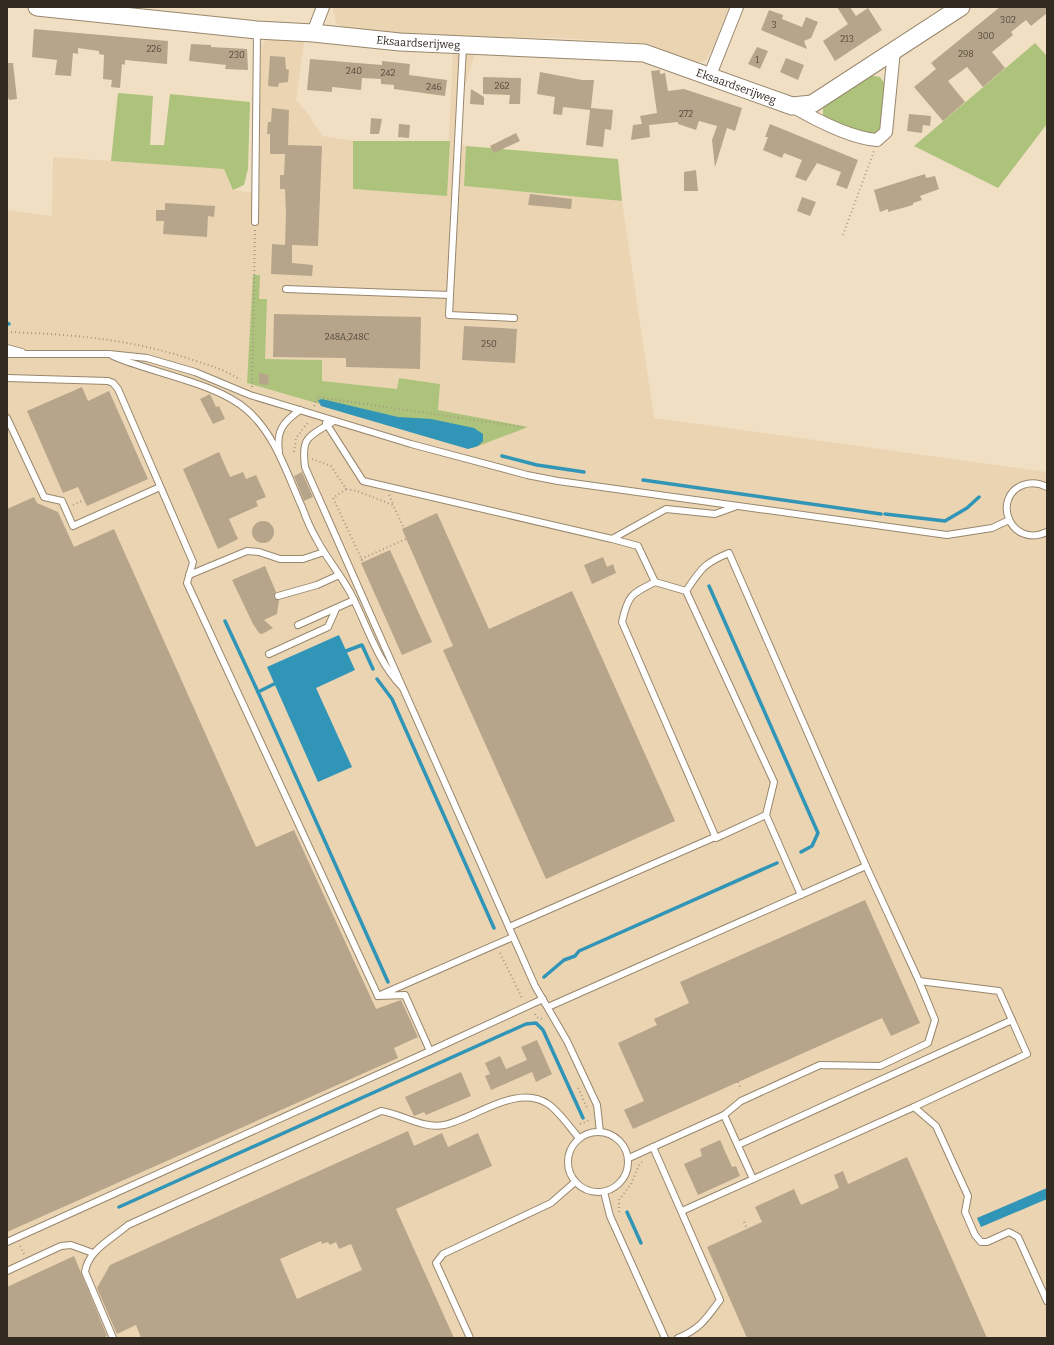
<svg xmlns="http://www.w3.org/2000/svg" width="1054" height="1345" viewBox="0 0 1054 1345" font-family="Bitter,serif">
<rect width="100%" height="100%" fill="#f1dfc3"/>
<g fill="#ead4b2" fill-rule="evenodd">
<polygon points="333,7 729,7 713,48 706,60 697,63 648,44 630,42 558,38 422,36 354,31 336,24"/>
<path d="M267,38L304,42L296,100L308,114L322,136L353,141V189L446,196L453,53H475L464,89L461,145L466,146L464,186L622,201L654,418L1047,472V1338H7V210L52,216L53,157L224,169L233,190L257,193L261,56L262,44ZM259,276V299H266L265,359L321,360L322,381L397,389L399,378L440,384L438,410L527,427L247,383Z"/>
</g>
<g fill="#adc37b">
<polygon points="1035,43 1047,56 1047,124 998,188 914,146"/>
<path d="M868,75L880,77L886,86C885,101 885,120 877,134L871,135L826,119L823,115V105Z"/>
<polygon points="118,93 153,96 150,145 164,145 170,94 250,102 248,169 244,185 233,190 224,169 111,161"/>
<polygon points="353,141 450,141 447,196 353,189"/>
<polygon points="466,146 618,159 622,201 464,186"/>
<polygon points="253,275 260,275 259,299 267,299 265,359 322,360 322,381 397,389 399,378 440,384 438,410 528,427 473,448 247,383"/>
</g>
<g fill="#3095b7">
<polygon points="322,399 398,417 431,419 474,428 483,434 483,441 478,446 468,449 321,406 318,400"/>
<polygon points="339,635 355,670 316,688 352,767 318,782 267,667"/>
<polygon points="1047,1188 1047,1199 981,1227 977,1218"/>
</g>
<g fill="none" stroke-linecap="round" stroke-linejoin="round">
<g stroke="#3095b7" stroke-width="3.5">
<polyline points="7,323 9,324"/>
<polyline points="502,456 537,465 584,472"/>
<polyline points="643,480 881,514"/>
<polyline points="885,514 945,521 967,508 979,497"/>
<polyline points="709,586 818,833 812,846 801,852"/>
<polyline points="225,621 258,692"/>
<polyline points="346,651 362,645 373,669"/>
<polyline points="377,679 392,699 494,928"/>
<polyline points="274,684 258,692 388,982"/>
<polyline points="544,977 564,960 575,956 579,951 777,863"/>
<polyline points="119,1207 526,1024 536,1023 543,1030 583,1118"/>
<polyline points="627,1212 641,1243"/>
</g>
</g>
<g fill="#b7a58b" fill-rule="evenodd">
<polygon points="837,7 850,7 856,16 868,8 882,30 835,61 823,41 848,24"/>
<polygon points="1000,7 1047,7 1047,13 1031,26 1026,20 1011,32 1013,35 992,52 1005,68 983,87 967,67 948,81 965,102 943,121 914,87 936,69 931,63"/>
<polygon points="769,10 783,15 782,19 802,27 806,17 818,22 811,38 804,41 807,49 761,30"/>
<polygon points="34,29 168,41 167,64 125,60 125,65 122,64 120,88 111,87 112,80 103,79 104,55 99,54 99,51 78,48 78,54 73,53 71,76 55,75 57,60 32,57"/>
<polygon points="191,44 211,45 211,47 247,49 248,70 225,69 226,65 189,61"/>
<polygon points="757,47 768,51 760,69 748,64"/>
<polygon points="270,56 285,57 286,69 289,70 288,82 279,83 278,87 268,86"/>
<polygon points="786,58 804,65 798,80 780,72"/>
<polygon points="310,59 382,65 382,61 410,64 409,75 447,80 445,96 394,89 394,85 381,84 381,79 362,78 361,90 332,87 332,92 307,90"/>
<polygon points="7,63 13,63 17,99 9,100 7,95"/>
<polygon points="660,70 660,74 665,73 668,91 684,89 742,108 735,131 727,128 715,167 712,140 717,126 699,121 696,130 678,124 678,122 649,125 650,137 631,140 633,125 642,124 640,116 657,113 651,71"/>
<polygon points="540,72 582,80 594,80 591,108 613,110 611,130 605,129 603,147 586,145 590,110 563,107 562,115 553,114 555,97 537,94"/>
<polygon points="483,77 521,78 520,104 509,104 510,95 483,94"/>
<polygon points="471,89 484,97 484,105 470,104"/>
<polygon points="272,108 289,110 288,145 322,146 318,246 292,245 292,263 313,265 312,276 271,274 272,244 285,245 286,213 285,189 280,189 280,175 284,175 285,154 270,154 270,134 267,134 268,122 271,122"/>
<polygon points="909,114 931,116 930,126 923,125 922,133 907,131"/>
<polygon points="371,118 382,119 379,134 370,134"/>
<polygon points="399,124 410,125 409,138 398,137"/>
<polygon points="770,124 858,160 847,189 836,185 841,172 817,163 806,181 795,177 802,160 784,153 782,158 763,150 768,137 765,137"/>
<polygon points="516,133 520,141 494,153 490,146"/>
<polygon points="696,170 698,191 684,191 684,172"/>
<polygon points="925,174 926,178 935,176 939,189 920,196 922,200 913,203 913,205 888,212 888,209 880,212 874,190"/>
<polygon points="530,194 572,199 571,209 528,205"/>
<polygon points="802,197 816,202 810,216 797,211"/>
<polygon points="165,203 215,206 214,217 208,216 207,237 163,234 164,221 156,221 156,210 165,210"/>
<polygon points="274,314 421,317 420,369 346,367 346,358 273,357"/>
<polygon points="464,326 517,329 515,363 462,360"/>
<polygon points="259,373 269,375 268,385 259,384"/>
<polygon points="82,387 88,401 109,391 148,479 87,506 78,487 63,493 27,411"/>
<polygon points="210,394 216,407 219,406 225,419 213,424 200,399"/>
<polygon points="219,452 230,477 243,472 246,479 256,475 266,497 256,501 258,506 229,519 238,539 218,549 183,469"/>
<polygon points="302,472 313,497 304,501 294,476"/>
<polygon points="34,497 37,503 58,512 74,547 114,529 256,847 294,830 376,1009 401,1000 418,1037 394,1048 398,1058 7,1232 7,509"/>
<polygon points="437,513 489,629 572,591 675,821 546,879 443,650 453,646 402,529"/>
<circle cx="263" cy="532" r="11"/>
<polygon points="390,550 432,642 402,655 361,563"/>
<polygon points="603,557 607,567 613,564 616,573 592,584 584,565"/>
<polygon points="265,566 276,592 274,598 279,600 277,614 264,620 273,628 262,634 259,633 253,624 232,580"/>
<polygon points="865,900 920,1023 891,1036 882,1018 633,1129 624,1110 644,1101 618,1043 657,1025 654,1019 689,1003 680,982"/>
<polygon points="537,1040 552,1074 536,1082 532,1072 491,1090 485,1076 490,1074 485,1063 500,1056 506,1069 527,1060 521,1047"/>
<polygon points="461,1072 471,1096 426,1115 424,1112 414,1116 405,1097"/>
<path d="M408,1131L414,1146L442,1133L448,1147L478,1133L492,1166L396,1209L454,1338H141L136,1325L117,1334L116,1332L97,1288L110,1265ZM321,1241L322,1244L328,1242L330,1245L336,1242L339,1249L351,1244L362,1270L297,1299L280,1259Z"/>
<polygon points="720,1140 732,1167 736,1166 740,1176 698,1195 684,1164 702,1156 700,1149"/>
<polygon points="907,1157 987,1338 747,1338 707,1247 762,1222 755,1207 794,1189 801,1205 839,1188 834,1175 843,1171 848,1184"/>
<polygon points="74,1256 107,1336 103,1338 7,1338 7,1287"/>
</g>
<g fill="none" stroke-linecap="round" stroke-linejoin="round">
<g stroke="#98876d" stroke-width="8">
<g id="lane">
<polyline points="255,222 257,32"/>
<polyline points="286,289 450,295 463,46"/>
<polyline points="450,295 449,315 514,318"/>
<polyline points="7,348 22,352"/>
<polyline points="7,354 109,354 147,358 195,372 250,395 411,444 527,475 558,481 947,535 992,528 1009,520"/>
<path d="M113,356C152,373 217,383 247,410C275,434 287,474 302,507C306,518 311,530 317,540C327,559 341,575 351,594C367,625 377,661 402,687"/>
<polyline points="7,378 108,381 113,383 118,389 193,562 187,583 378,996"/>
<polyline points="7,418 44,497 62,501 73,526 160,487"/>
<path d="M334,421C309,437 301,435 305,467L535,986L567,1041L597,1105L600,1132"/>
<polyline points="326,423 363,481 612,539 666,509 715,514 737,506"/>
<path d="M279,452C276,431 283,422 300,410"/>
<path d="M1047,487C1039,483 1031,482 1023,485C991,497 1010,549 1047,532"/>
<path d="M612,539L638,546L655,582C631,594 628,595 622,622L716,838L766,815L774,782L686,591L655,582"/>
<polyline points="189,575 247,551 259,552 280,559 303,559 324,552"/>
<path d="M686,591C701,569 704,563 729,553L866,866L919,981L999,991L1027,1054L914,1107"/>
<polyline points="278,596 317,585 339,575"/>
<polyline points="298,625 354,600"/>
<polyline points="269,654 328,627 336,609"/>
<polyline points="766,815 801,895"/>
<polyline points="509,927 715,837"/>
<polyline points="548,1007 866,866"/>
<polyline points="430,1051 543,999"/>
<polyline points="724,1115 741,1101 820,1065 880,1066 928,1043 935,1020 919,981"/>
<circle cx="598" cy="1162" r="30"/>
<polyline points="738,1145 1012,1020"/>
<polyline points="653,1147 724,1115 753,1179"/>
<path d="M629,1158L653,1147L720,1300C706,1319 700,1329 678,1338"/>
<polyline points="604,1192 610,1216 665,1338"/>
<polyline points="682,1211 914,1107 936,1126 968,1196 965,1212 975,1235 981,1242 987,1242 1009,1232 1018,1237 1047,1301"/>
<polyline points="7,1242 430,1051 405,995 378,996 513,937"/>
<polyline points="7,1271 61,1246 71,1245 93,1253"/>
<path d="M113,1338L85,1272C88,1250 112,1239 128,1225L381,1111C402,1114 422,1129 444,1125C474,1119 517,1083 548,1104C559,1111 570,1128 579,1138"/>
<polyline points="470,1338 436,1263 443,1254 551,1203 575,1182"/>
</g>
</g>
<g stroke="#98876d" stroke-width="14">
<g id="street">
<polyline points="313,33 323,7"/>
<polyline points="710,75 737,7"/>
<path d="M792,106C816,120 850,138 877,140L886,132L894,50"/>
</g>
</g>
<g stroke="#98876d" stroke-width="19">
<g id="secondary">
<path id="s1" d="M37,7L257,30L313,33L400,42L644,53L792,106L812,104L961,7"/>
</g>
</g>
<g stroke="#a69984" stroke-width="2" stroke-dasharray="1 3" stroke-linecap="butt">
<polyline points="843,235 874,151"/>
<path d="M7,332C70,334 130,339 190,359C208,365 225,369 240,380"/>
<polyline points="252,387 255,229"/>
<polyline points="314,406 317,397 523,427"/>
<polyline points="294,452 296,438 309,421"/>
<polyline points="312,459 331,466 346,489 357,491 393,505 404,528"/>
<polyline points="346,489 333,498 363,562"/>
<polyline points="389,495 393,504"/>
<polyline points="73,505 84,500"/>
<polyline points="361,559 406,539"/>
<polyline points="500,953 522,998"/>
<polyline points="535,1014 538,1018 544,1019"/>
<polyline points="738,1082 740,1087"/>
<polyline points="578,1088 588,1110"/>
<polyline points="580,1124 590,1120"/>
<polyline points="619,1212 619,1200 631,1184 639,1165 642,1162"/>
<polyline points="744,1222 747,1229"/>
<polyline points="20,1246 24,1254"/>
</g>
<use href="#lane" stroke="#fff" stroke-width="6"/>
<use href="#street" stroke="#fff" stroke-width="12"/>
<use href="#secondary" stroke="#fff" stroke-width="17"/>
</g>
<g text-anchor="middle" dominant-baseline="central" stroke-width="4" stroke-linejoin="round" paint-order="stroke">
<g font-size="9" fill="#534a3c">
<text x="1008" y="20">302</text>
<text x="774" y="25">3</text>
<text x="986" y="36">300</text>
<text x="847" y="39">213</text>
<text x="154" y="49">226</text>
<text x="966" y="54">298</text>
<text x="237" y="55">230</text>
<text x="757" y="60">1</text>
<text x="354" y="71">240</text>
<text x="388" y="73">242</text>
<text x="502" y="86">262</text>
<text x="434" y="87">246</text>
<text x="686" y="114">272</text>
<text x="347" y="337">248A;248C</text>
<text x="489" y="344">250</text>
</g>
<g font-size="11" fill="#322b21" stroke="#fff">
<text stroke="none"><textPath href="#s1" startOffset="383">Eksaardserijweg</textPath></text>
<text stroke="none"><textPath href="#s1" startOffset="707">Eksaardserijweg</textPath></text>
</g>
</g>
<rect width="1054" height="1345" fill="none" stroke="#322b21" stroke-width="16"/>
</svg>
